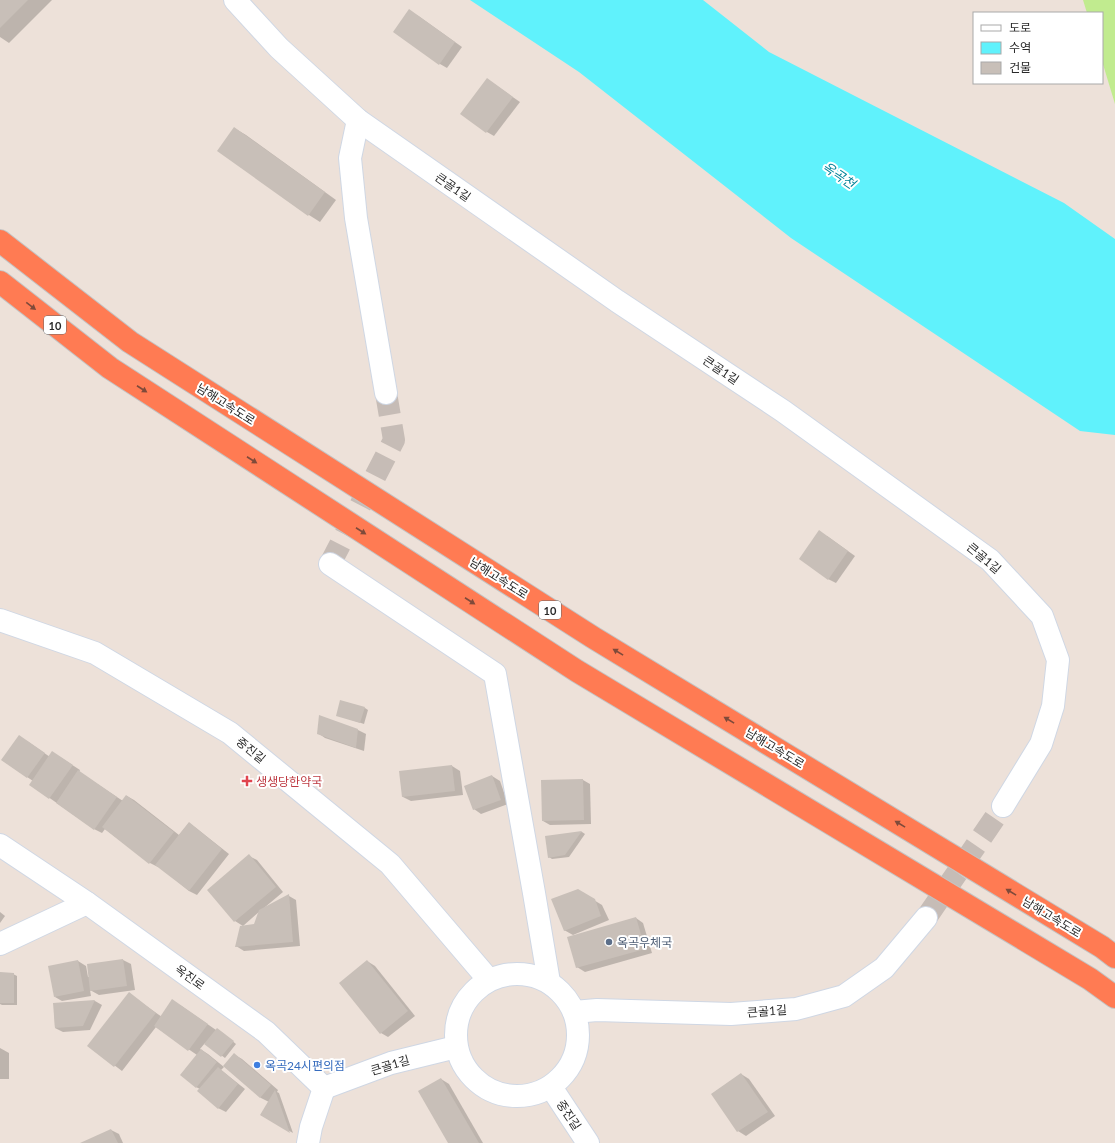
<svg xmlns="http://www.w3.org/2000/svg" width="1115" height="1143" viewBox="0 0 1115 1143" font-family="Lato,'Noto Sans KR',sans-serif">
<rect width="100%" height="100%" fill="#ede1d9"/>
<polygon fill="#c1eb8f" points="1083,0 1115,0 1115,104 1102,61 1102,13 1087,13"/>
<polygon fill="#60f2fc" points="470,0 703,0 769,52 1064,203 1115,239 1115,435 1080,431 791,238 579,72"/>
<g fill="#0003">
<polygon points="0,0 52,0 9,43 0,37"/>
<polygon points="417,15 462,47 447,68 440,64"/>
<polygon points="487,79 520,102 494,136 487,132"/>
<polygon points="234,128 246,135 336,200 320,222 309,215"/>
<polygon points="827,536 855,556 836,583 828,579"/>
<polygon points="365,708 368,710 364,724 337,715"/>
<polygon points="358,730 366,734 364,751 325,738 318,733"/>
<polygon points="27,741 50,757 60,757 80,770 79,772 123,801 127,796 134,800 179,835 189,823 196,828 229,854 197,895 189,891 159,866 158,867 150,863 105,829 102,833 94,829 31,785 33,781 2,760"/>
<polygon points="452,766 460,771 463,795 411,801 403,797 400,772"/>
<polygon points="492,776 500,781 508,804 481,814 474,809"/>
<polygon points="583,780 590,784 591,824 550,825 543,821"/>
<polygon points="582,832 585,834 569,857 552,859 549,857 546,837"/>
<polygon points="249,856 257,860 283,892 264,908 289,896 296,900 300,946 244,951 236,946 255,925 260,911 243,926 235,921 209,890"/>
<polygon points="577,890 602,905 609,920 573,935 564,930"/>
<polygon points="0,912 5,916 0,923"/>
<polygon points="636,918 643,923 652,953 585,972 577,967"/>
<polygon points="123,960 131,964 135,990 99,995 90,990 91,996 62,1001 55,997 78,961 86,966 88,977 90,977 88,965"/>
<polygon points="367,961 375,966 415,1016 388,1037 381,1033"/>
<polygon points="0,973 13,974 17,976 17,1005 2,1005 0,1004"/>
<polygon points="129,994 162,1017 180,1005 216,1030 220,1031 236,1044 225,1058 205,1043 200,1049 208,1054 224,1067 221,1070 245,1089 226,1112 218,1108 200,1089 196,1087 197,1055 156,1027 122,1071 89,1046"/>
<polygon points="95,1001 102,1005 90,1030 63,1032 55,1028 54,1004"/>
<polygon points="0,1048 9,1053 9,1079 0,1079"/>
<polygon points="235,1055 242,1059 278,1090 277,1092 279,1093 293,1133 261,1115 269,1102 261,1098 225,1066"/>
<polygon points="741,1074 749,1079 775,1116 746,1136 738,1131 712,1094"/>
<polygon points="441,1079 449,1084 483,1143 450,1143"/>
<polygon points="111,1130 119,1134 123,1143 83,1143"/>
</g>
<g fill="#c8bfb8">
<polygon points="0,0 28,0 0,28"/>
<polygon points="409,9 455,42 439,65 393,32"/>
<polygon points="487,78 513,97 486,133 460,114"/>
<polygon points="234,127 325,192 308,216 217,151"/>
<polygon points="819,530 848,551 828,580 799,559"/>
<polygon points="340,700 365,707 360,723 336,716"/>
<polygon points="319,715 358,729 356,748 317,734"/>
<polygon points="19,735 45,753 27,778 1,760"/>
<polygon points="52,751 73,765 49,799 29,785"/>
<polygon points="452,765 455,791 402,797 399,771"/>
<polygon points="78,770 117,797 94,830 56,803"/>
<polygon points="492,775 501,800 473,810 464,786"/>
<polygon points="583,779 584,820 542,821 541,780"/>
<polygon points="126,795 174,832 149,864 102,827"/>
<polygon points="189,822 222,849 189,891 155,865"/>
<polygon points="582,831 565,855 548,858 545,836"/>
<polygon points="249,854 276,887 234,922 207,890"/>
<polygon points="578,889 595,899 601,916 564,931 551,899"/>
<polygon points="289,894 293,942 235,947 240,926 254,924 259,910"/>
<polygon points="636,917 645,949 576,968 567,937"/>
<polygon points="123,959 127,986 90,991 87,964"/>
<polygon points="78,960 84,991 54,997 48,966"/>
<polygon points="367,960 408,1011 380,1034 339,983"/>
<polygon points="0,972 14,973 14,1003 0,1003"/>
<polygon points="129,992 156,1013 114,1067 87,1046"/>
<polygon points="172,999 208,1024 188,1051 154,1026"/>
<polygon points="95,1000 83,1026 55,1028 53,1003"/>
<polygon points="217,1028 234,1041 221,1057 204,1044"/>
<polygon points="201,1049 217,1062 196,1088 180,1075"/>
<polygon points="234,1053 271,1085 260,1098 223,1066"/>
<polygon points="218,1067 238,1084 218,1109 197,1091"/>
<polygon points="741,1073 768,1112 737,1132 711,1094"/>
<polygon points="441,1078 479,1143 448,1143 418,1091"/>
<polygon points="275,1090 290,1133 260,1115"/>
<polygon points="111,1129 118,1143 80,1143"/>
</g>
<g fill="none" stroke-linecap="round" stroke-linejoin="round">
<polyline stroke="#c6bcb6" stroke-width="22" stroke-dasharray="22 11" stroke-linecap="butt" points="330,564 394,440 386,393"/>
<polyline stroke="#c6bcb6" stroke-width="22" stroke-dasharray="22 11" stroke-linecap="butt" points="926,918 1003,806"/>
<g stroke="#cfd7e4" stroke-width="24">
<g id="street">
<polyline points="358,120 350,158 356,218 386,393"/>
<polyline points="330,564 495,674 534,893 549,982"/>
<polyline points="0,944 87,903"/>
</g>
</g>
<g stroke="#cfd7e4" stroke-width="24">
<g id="secondary">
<polyline points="235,0 279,48 358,120 617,301 783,411 990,560 1042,616 1058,660 1053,706 1041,744 1003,806"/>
<polyline points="0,620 95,653 230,733 390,864 489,980"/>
<polyline points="0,845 87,903 266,1032 324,1088 311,1127 308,1143"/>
<circle cx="517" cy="1035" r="61"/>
<polyline points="574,1012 597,1010 731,1014 796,1009 844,996 884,968 926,918"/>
<polyline points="551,1087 588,1143"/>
<polyline points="324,1088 391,1063 456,1047"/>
</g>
</g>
<g stroke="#c3c3c3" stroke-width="24">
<g id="highway">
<polyline points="0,241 130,342 594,638 1102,947 1115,957"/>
<polyline points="0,282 110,368 577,671 1090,979 1115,997"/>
</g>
</g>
<use href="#street" stroke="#fff" stroke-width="22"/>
<use href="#secondary" stroke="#fff" stroke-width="22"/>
<use href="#highway" stroke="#ff7b53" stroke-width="22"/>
</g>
<defs><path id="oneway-solid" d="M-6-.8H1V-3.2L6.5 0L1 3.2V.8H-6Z"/></defs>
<g fill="#7f4a3a">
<use href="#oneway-solid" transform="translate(31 306) rotate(38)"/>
<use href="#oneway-solid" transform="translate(142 389) rotate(33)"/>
<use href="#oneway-solid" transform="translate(252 460) rotate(33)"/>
<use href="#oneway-solid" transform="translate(361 531) rotate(33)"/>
<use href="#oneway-solid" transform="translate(470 601) rotate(33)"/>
<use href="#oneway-solid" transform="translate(618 652) rotate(-149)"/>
<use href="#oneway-solid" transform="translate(729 720) rotate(-149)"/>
<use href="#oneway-solid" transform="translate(900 824) rotate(-149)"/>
<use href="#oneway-solid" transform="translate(1011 892) rotate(-149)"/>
</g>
<path fill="#e0444e" stroke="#fff" stroke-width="1.5" d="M245 775h4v4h4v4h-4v4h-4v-4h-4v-4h4z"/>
<circle fill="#5c6f8a" stroke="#fff" stroke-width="1.5" cx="609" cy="942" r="4"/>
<circle fill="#3f7fe0" stroke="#fff" stroke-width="1.5" cx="257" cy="1065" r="4"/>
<g text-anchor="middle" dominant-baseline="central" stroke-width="4" stroke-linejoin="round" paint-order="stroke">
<g fill="#fff" stroke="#696969" stroke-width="1">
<rect x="44" y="316" width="22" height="18" rx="3"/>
<rect x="539" y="601" width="22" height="18" rx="3"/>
</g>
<g font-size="11" font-weight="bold" fill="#292929">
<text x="55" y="325">10</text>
<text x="550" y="610">10</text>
</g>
<g font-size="12" fill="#292929" stroke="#fff">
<text transform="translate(453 187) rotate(35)">큰골1길</text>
<text transform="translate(721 370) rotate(34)">큰골1길</text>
<text transform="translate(226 404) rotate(32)">남해고속도로</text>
<text transform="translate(984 558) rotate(40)">큰골1길</text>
<text transform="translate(499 578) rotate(32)">남해고속도로</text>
<text transform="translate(775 748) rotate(31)">남해고속도로</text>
<text transform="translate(251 750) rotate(39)">중진길</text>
<text transform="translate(1052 917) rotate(31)">남해고속도로</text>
<text transform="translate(190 977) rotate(36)">옥진로</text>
<text transform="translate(767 1011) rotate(-4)">큰골1길</text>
<text transform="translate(390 1065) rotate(-17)">큰골1길</text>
<text transform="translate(569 1115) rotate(56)">중진길</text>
</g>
<g font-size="12" fill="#be3a42" stroke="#fff" text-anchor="start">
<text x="256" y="781">생생당한약국</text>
</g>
<g font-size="12" fill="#4e5e75" stroke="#fff" text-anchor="start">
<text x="617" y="942">옥곡우체국</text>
</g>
<g font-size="12" fill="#366cbe" stroke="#fff" text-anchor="start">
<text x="265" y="1065">옥곡24시편의점</text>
</g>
<g font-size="13" font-style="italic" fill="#028298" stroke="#fff">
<text transform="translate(839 175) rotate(34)">옥곡천</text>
</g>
</g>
<rect x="973" y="12" width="130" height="72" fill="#ffffff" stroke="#a9a9a9"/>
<rect x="981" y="25" width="20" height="6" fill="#ffffff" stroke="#a9a9a9"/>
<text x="1009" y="32" font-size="12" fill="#292929">도로</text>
<rect x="981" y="42" width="20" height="12" fill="#60f2fc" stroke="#a9a9a9"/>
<text x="1009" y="52" font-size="12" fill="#292929">수역</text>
<rect x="981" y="62" width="20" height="12" fill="#c8bfb8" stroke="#a9a9a9"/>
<text x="1009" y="72" font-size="12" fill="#292929">건물</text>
</svg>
